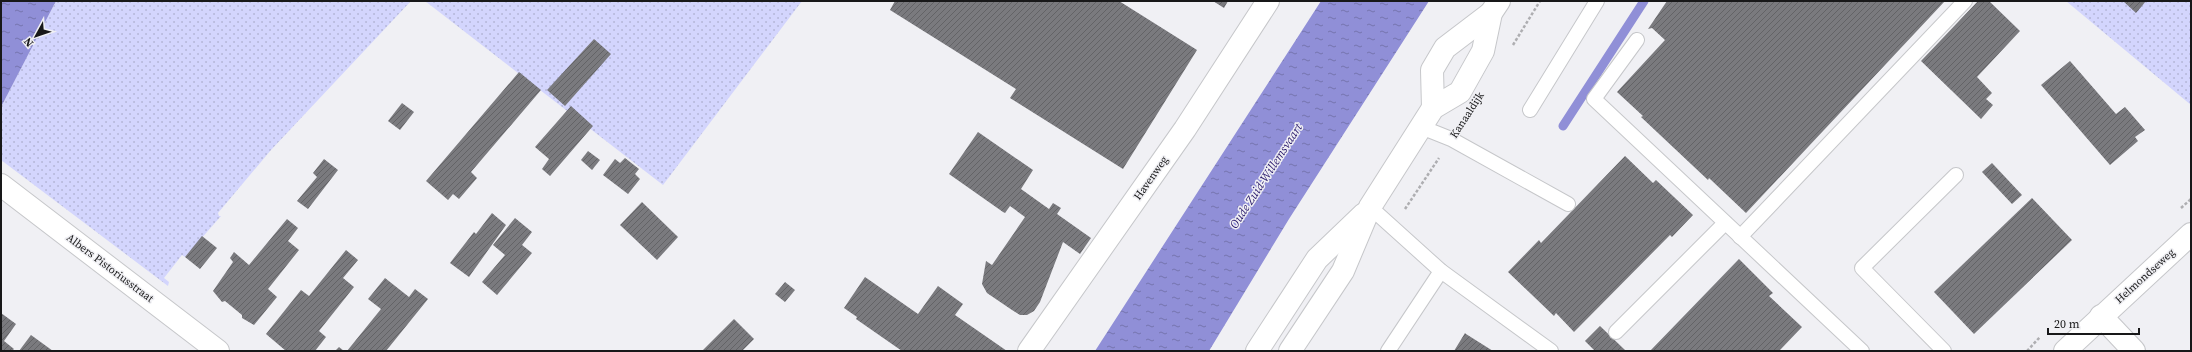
<svg xmlns="http://www.w3.org/2000/svg" width="2192" height="352" viewBox="0 0 2192 352" font-family="'Source Serif 4',serif">
<defs>
<pattern id="grass-dots" width="8" height="8" patternUnits="userSpaceOnUse"><rect width="8" height="8" fill="#d3d5fd"/><path d="M2 2h.1M6 6h.1" fill="none" stroke="#b4b6d8" stroke-width="1.8" stroke-linecap="round"/></pattern>
<pattern id="water-ripples" width="26" height="14" patternUnits="userSpaceOnUse"><rect width="26" height="14" fill="#908fd7"/><path d="M2 4q2-2 4 0t4 0M15 11q2-2 4 0t4 0" fill="none" stroke="#7574ae"/></pattern>
<pattern id="building-hatch" width="6" height="6" patternUnits="userSpaceOnUse"><rect width="6" height="6" fill="#7a7a7e"/><path d="M-1 1l2-2M0 6l6-6M5 7l2-2" fill="none" stroke="#636366"/></pattern>
</defs>
<rect width="100%" height="100%" fill="#f0f0f4"/>
<g fill="url(#grass-dots)">
<polygon points="56,1 411,1 271,150 218,213 219,216 221,216 185,257 182,255 164,278 169,282 168,286 1,160 1,107"/>
<polygon points="425,1 802,1 663,185"/>
<polygon points="2066,1 2191,1 2191,105"/>
</g>
<g fill="url(#water-ripples)">
<polygon points="1,1 56,1 1,107"/>
<polygon points="1321,1 1429,1 1289,219 1209,351 1095,351"/>
</g>
<g fill="none" stroke-linecap="round" stroke-linejoin="round">
<polyline stroke="#908fd7" stroke-width="9" points="1563,126 1644,1"/>
</g>
<g fill="url(#building-hatch)">
<polygon points="895,1 1119,1 1197,50 1123,169 1010,98 1016,89 890,10"/>
<polygon points="1213,1 1228,1 1224,8"/>
<polygon points="1667,1 1945,1 1746,213 1709,178 1708,180 1641,117 1643,116 1617,92 1665,40 1652,28 1648,29"/>
<polygon points="1978,1 1989,1 2020,31 1977,77 1992,93 1986,99 1993,105 1981,119 1921,61"/>
<polygon points="2123,1 2146,1 2136,13"/>
<polygon points="594,39 611,54 565,106 547,90"/>
<polygon points="2070,61 2116,114 2125,107 2145,130 2135,137 2138,141 2110,165 2041,85"/>
<polygon points="519,72 541,90 471,172 477,178 459,199 453,194 448,200 426,181"/>
<polygon points="402,103 414,112 400,130 388,121"/>
<polygon points="571,106 593,126 550,176 542,169 549,159 535,147"/>
<polygon points="978,132 1033,170 1021,189 1049,209 1053,203 1061,208 1057,214 1091,238 1080,254 1063,242 1040,302 1034,311 1027,315 1020,315 1012,310 987,293 982,284 986,261 992,265 1025,217 1010,206 1005,213 1003,212 949,174"/>
<polygon points="588,151 600,160 592,170 581,160"/>
<polygon points="1625,156 1653,183 1656,180 1693,215 1672,237 1670,235 1574,332 1556,313 1554,316 1508,272 1539,240 1541,243"/>
<polygon points="625,158 639,169 635,174 640,179 628,194 603,175 615,159 620,163"/>
<polygon points="324,159 338,170 308,209 297,201 317,177 313,173"/>
<polygon points="1992,163 2022,195 2012,204 1982,172"/>
<polygon points="2032,198 2072,240 1974,334 1934,292"/>
<polygon points="642,202 678,237 657,260 620,225"/>
<polygon points="492,213 506,225 469,277 450,263 474,232 476,234"/>
<polygon points="515,218 532,232 522,245 532,253 497,295 482,282 505,255 493,245"/>
<polygon points="287,219 298,228 288,241 299,250 268,289 277,297 254,325 242,318 242,315 225,301 222,302 213,291 233,262 230,258 234,252 249,265"/>
<polygon points="202,236 217,248 200,269 185,257"/>
<polygon points="346,250 358,260 343,278 354,287 319,331 326,337 315,351 286,351 266,334 301,290 309,296"/>
<polygon points="1739,259 1773,293 1769,296 1802,327 1779,351 1650,351"/>
<polygon points="865,277 918,314 938,286 963,304 955,315 1007,351 902,351 856,319 857,317 844,308"/>
<polygon points="385,278 409,297 415,289 428,299 386,351 347,351 381,309 368,299"/>
<polygon points="785,282 795,290 785,302 775,294"/>
<polygon points="1,313 16,324 4,341 14,349 12,351 1,351"/>
<polygon points="734,319 754,339 742,351 702,351"/>
<polygon points="1600,326 1626,351 1595,351 1585,341"/>
<polygon points="1465,333 1466,334 1493,351 1454,351"/>
<polygon points="31,335 53,351 19,351"/>
<polygon points="339,347 344,351 335,351"/>
</g>
<g fill="none" stroke-linecap="round" stroke-linejoin="round">
<g stroke="#c6c7ca" stroke-width="16">
<g id="service">
<polyline points="1637,40 1594,99 1862,351"/>
<polyline points="1530,110 1597,1"/>
<polyline points="1421,127 1451,139 1568,204"/>
<polyline points="1370,207 1441,271 1551,351"/>
<polyline points="1740,237 1965,1"/>
<polyline points="1616,332 1725,223"/>
<polyline points="1388,351 1441,271"/>
<polyline points="1944,351 1862,268 1956,175"/>
</g>
</g>
<g stroke="#c6c7ca" stroke-width="24">
<g id="minor">
<polyline points="2101,316 2134,351"/>
<polyline points="1029,351 1185,129 1268,1"/>
</g>
</g>
<g stroke="#c6c7ca" stroke-width="24">
<g id="tertiary">
<polyline points="1,185 218,351"/>
<polyline points="2065,351 2191,234"/>
</g>
</g>
<g stroke="#c6c7ca" stroke-width="24">
<g id="secondary">
<polyline points="1433,108 1432,70 1445,48 1491,13"/>
<polyline points="1257,351 1317,259 1364,214"/>
<polyline points="1290,351 1343,271 1370,207 1433,108 1460,92 1483,51 1491,13 1499,1"/>
</g>
</g>
<g stroke="#aeaeb1" stroke-width="2.5" stroke-dasharray="3 2" stroke-linecap="butt">
<polyline points="1513,45 1540,1"/>
<polyline points="2181,208 2191,199"/>
<polyline points="1405,209 1439,158"/>
<polyline points="2027,351 2040,337"/>
</g>
<use href="#service" stroke="#fff" stroke-width="14"/>
<use href="#minor" stroke="#fff" stroke-width="22"/>
<use href="#tertiary" stroke="#fff" stroke-width="22"/>
<use href="#secondary" stroke="#fff" stroke-width="22"/>
</g>
<g text-anchor="middle" dominant-baseline="central" stroke-width="3" stroke-linejoin="round" paint-order="stroke">
<g font-size="11" fill="#181819" stroke="#f0f0f4">
<text transform="translate(1467 115) rotate(-57)">Kanaaldijk</text>
<text transform="translate(1151 178) rotate(-55)">Havenweg</text>
<text transform="translate(110 268) rotate(37)">Albers Pistoriusstraat</text>
<text transform="translate(2145 276) rotate(-42)">Helmondseweg</text>
</g>
<g font-size="12" font-style="italic" fill="#28186b" stroke="#f0f0f4">
<text transform="translate(1266 176) rotate(-57)">Oude Zuid-Willemsvaart</text>
</g>
</g>
<rect width="2192" height="352" fill="none" stroke="#181819" stroke-width="4"/>
<g transform="translate(36 36) rotate(230)" stroke="#f0f0f4" stroke-width="3" paint-order="stroke">
<path d="M0-3L7 15L0 10L-7 15Z" fill="#181819"/>
<text y="-6" font-size="11" font-weight="bold" text-anchor="middle" fill="#181819">N</text>
</g>
<path d="M2048 328v6h91v-6" fill="none" stroke="#181819" stroke-width="2"/>
<text x="2054" y="328" font-size="12" fill="#181819" stroke="#f0f0f4" stroke-width="3" paint-order="stroke">20 m</text>
</svg>
